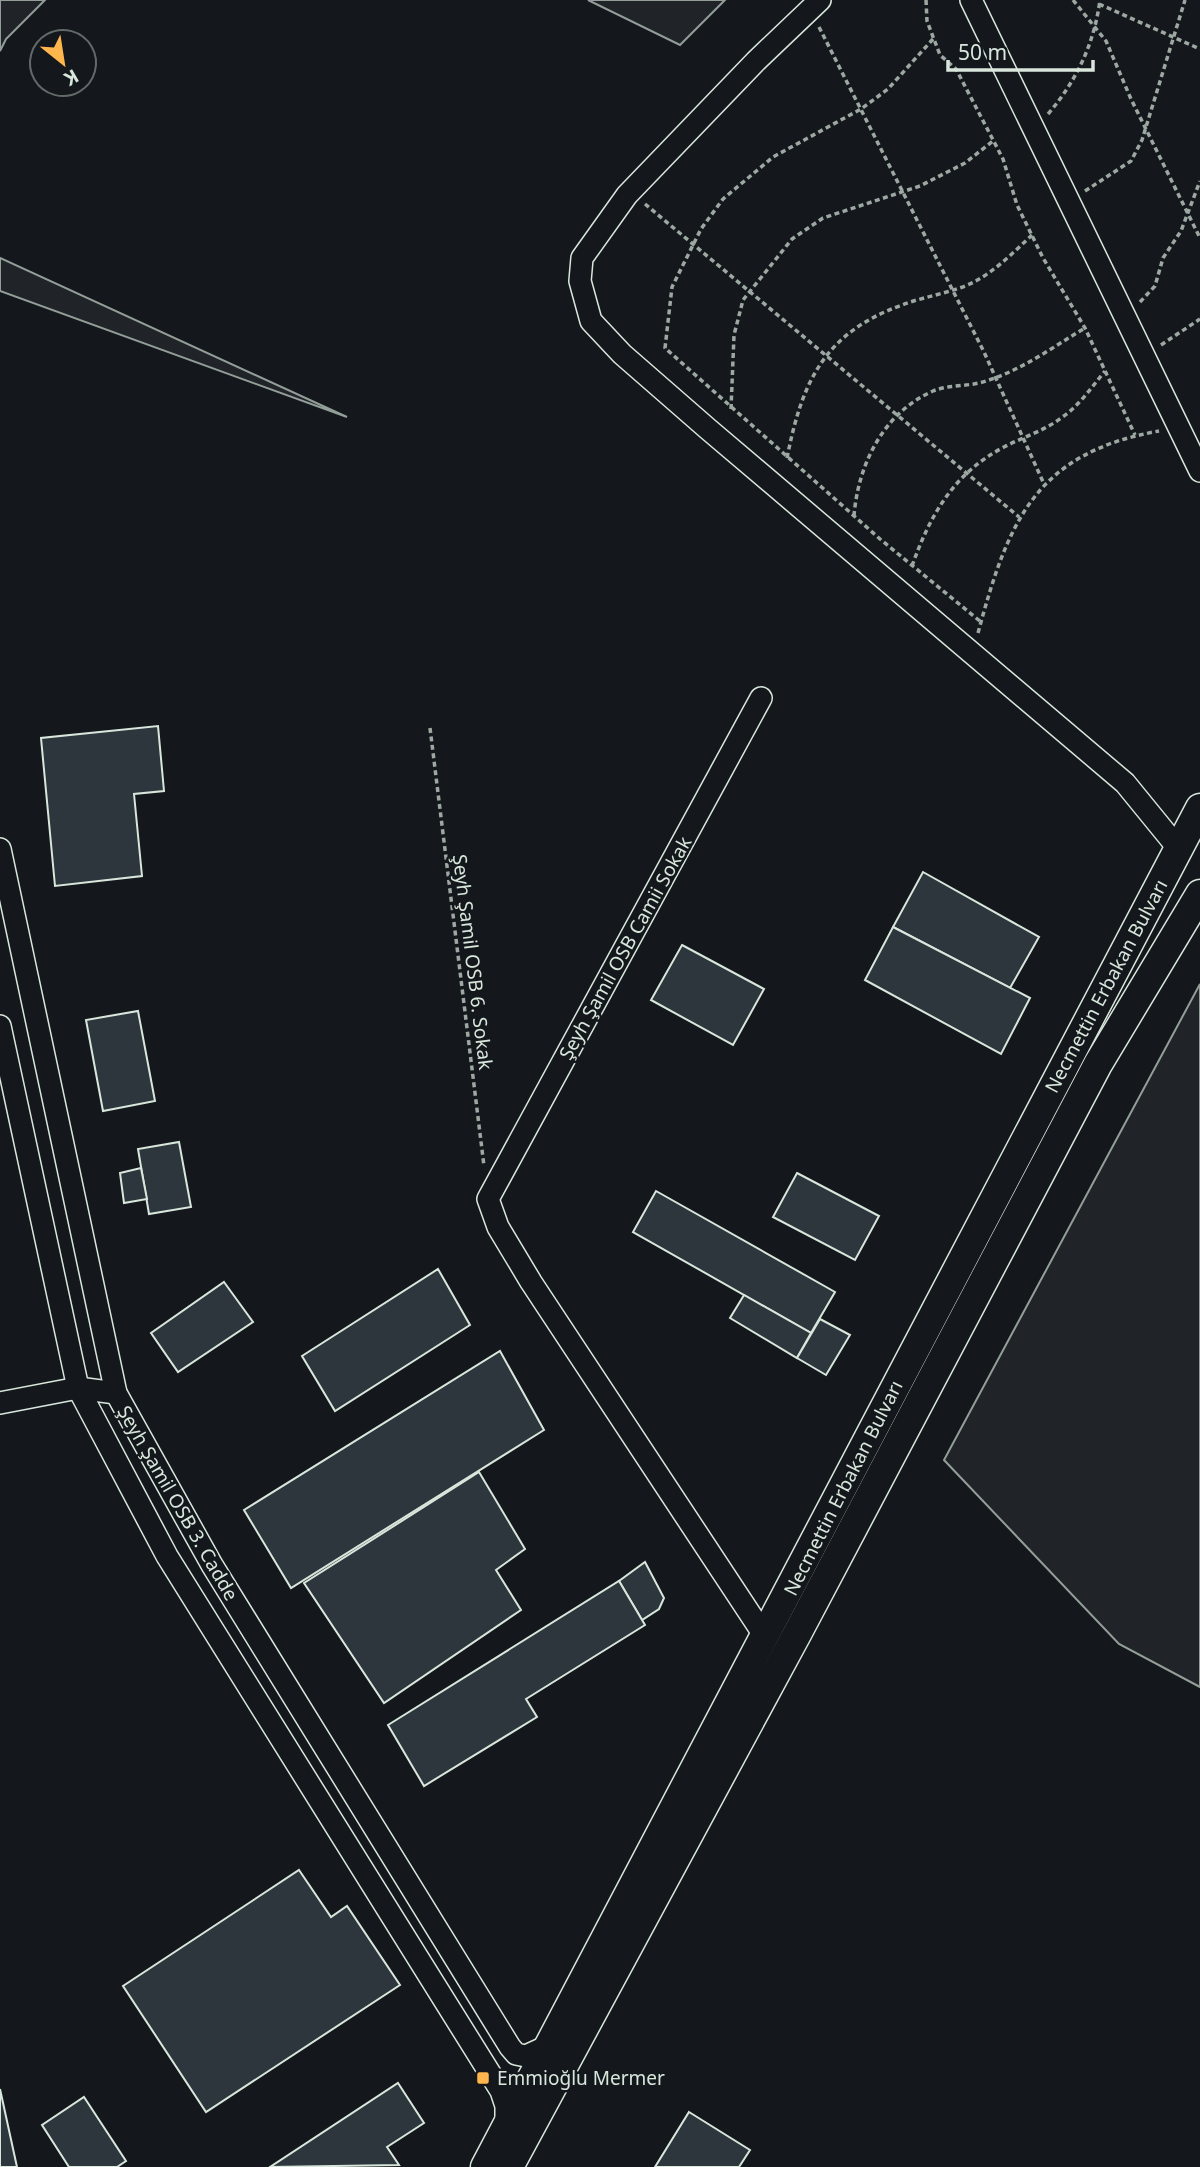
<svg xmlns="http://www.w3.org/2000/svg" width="1200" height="2167" viewBox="0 0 1200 2167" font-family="'Noto Sans',sans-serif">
<rect width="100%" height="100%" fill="#14181c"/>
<g fill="#202428" stroke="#939e99" stroke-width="2">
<polygon points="0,0 45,0 6,39 0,51"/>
<polygon points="588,0 725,0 680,45"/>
<polygon points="0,258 347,417 0,291"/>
<polygon points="1200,984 1200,1687 1119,1644 944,1460"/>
</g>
<g fill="#2c363c" stroke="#d8e6dc" stroke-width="2">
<polygon points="158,726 164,791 134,794 142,876 55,886 41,738"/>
<polygon points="923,872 1039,937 1010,988 893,927"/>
<polygon points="893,927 1030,998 1001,1054 865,980"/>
<polygon points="682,945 764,989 733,1045 651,1000"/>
<polygon points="138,1011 155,1101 103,1111 86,1020"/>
<polygon points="179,1142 191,1207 149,1214 138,1149"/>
<polygon points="141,1168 147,1199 124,1203 120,1173"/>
<polygon points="797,1173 879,1216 855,1260 773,1217"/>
<polygon points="656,1191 835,1292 811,1333 633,1232"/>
<polygon points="438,1269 470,1325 335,1411 302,1356"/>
<polygon points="224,1282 253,1322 178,1372 151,1333"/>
<polygon points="744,1295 811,1333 797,1358 730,1318"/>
<polygon points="820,1319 850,1335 826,1375 797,1358"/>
<polygon points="500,1351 544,1430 291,1588 244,1510"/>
<polygon points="479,1472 525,1549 496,1570 521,1610 384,1703 304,1583"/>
<polygon points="645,1562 664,1598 659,1609 642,1620 619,1581"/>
<polygon points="619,1581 645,1625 526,1699 537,1717 424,1786 388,1725"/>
<polygon points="299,1870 331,1917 347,1906 400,1985 206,2112 123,1986"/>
<polygon points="398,2083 424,2123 387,2147 399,2165 270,2167"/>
<polygon points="0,2089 17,2167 0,2167"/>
<polygon points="84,2097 126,2161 117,2167 69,2167 42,2125"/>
<polygon points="689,2112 750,2150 739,2167 655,2167"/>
</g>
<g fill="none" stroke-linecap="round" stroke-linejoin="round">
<g stroke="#d8e6dc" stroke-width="24">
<g id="minor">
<polyline points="820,0 756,61 627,195 582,258 580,281 591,321 622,354 708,429 1125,783 1178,848"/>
<polyline points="971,0 1200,471"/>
<polyline points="761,698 488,1199 498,1227 531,1282 766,1638"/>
<polyline points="0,849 116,1393 212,1565 510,2047 516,2054 526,2056 550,2045"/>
<polyline points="0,1026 78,1388 167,1556 501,2091 506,2106 506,2127"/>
<polyline points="0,1403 78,1388 116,1393"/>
</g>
</g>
<g stroke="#d8e6dc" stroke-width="31">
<g id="major">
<polyline points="485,2167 1200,808"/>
<polyline points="509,2167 798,1632 1098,1064 1200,894"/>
</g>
</g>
<g stroke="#9da8a2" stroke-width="3.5" stroke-dasharray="5 3.5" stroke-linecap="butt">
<polyline points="926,0 927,21 940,55 956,69 1003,159 1017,205 1043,258 1085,328 1135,435"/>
<polyline points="1073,0 1106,41 1131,99 1200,238"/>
<polyline points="1099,4 1200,49"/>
<polyline points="819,27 984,352 1044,484"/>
<polyline points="933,39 888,89 861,109 773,157 723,199 701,229 672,287 665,348 880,539 981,622"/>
<path d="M1048,114C1077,80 1094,44 1100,0"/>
<polyline points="1085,191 1131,161 1142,140 1185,0"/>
<polyline points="645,204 1019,517"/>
<polyline points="1140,302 1155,286 1163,258 1181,231 1200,181"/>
<polyline points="1161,345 1200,319"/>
<polyline points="731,409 734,335 743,300 792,239 823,218 920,186 965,163 993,141"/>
<path d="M787,458C802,382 824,333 902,305C925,296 952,293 974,282C995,271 1014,252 1032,235"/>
<path d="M854,516C858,465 883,413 933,391C950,384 969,387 986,381C1022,370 1053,347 1085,328"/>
<path d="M912,566C930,515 954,473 1004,447C1023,437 1044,431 1061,418C1079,406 1091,388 1105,371"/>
<path d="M978,633C1008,522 1035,453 1159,431"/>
<polyline points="430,728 484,1166"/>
</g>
<use href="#minor" stroke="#14181c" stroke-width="21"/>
<use href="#major" stroke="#14181c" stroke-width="28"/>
</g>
<rect fill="#ffb74d" stroke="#14181c" stroke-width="2.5" x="476" y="2071" width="14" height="14" rx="3.5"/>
<g text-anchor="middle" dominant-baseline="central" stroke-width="5" stroke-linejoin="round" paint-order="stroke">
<g font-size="19" fill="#d8e6dc" stroke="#14181c">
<text transform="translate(625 948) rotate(-61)">Şeyh Şamil OSB Camii Sokak</text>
<text transform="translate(473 962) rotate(83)">Şeyh Şamil OSB 6. Sokak</text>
<text transform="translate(1106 986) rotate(-62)">Necmettin Erbakan Bulvarı</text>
<text transform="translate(843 1488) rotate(-63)">Necmettin Erbakan Bulvarı</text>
<text transform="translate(178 1503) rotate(60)">Şeyh Şamil OSB 3. Cadde</text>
</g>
<g font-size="19" fill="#d8e6dc" stroke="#14181c" text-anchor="start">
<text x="497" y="2078">Emmioğlu Mermer</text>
</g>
</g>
<g transform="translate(63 63) rotate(150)"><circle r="33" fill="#14181c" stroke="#626a69" stroke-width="2"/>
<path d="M0-5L12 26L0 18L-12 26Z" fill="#ffb74d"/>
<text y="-10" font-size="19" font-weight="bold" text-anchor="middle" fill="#d8e6dc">K</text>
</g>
<path d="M948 60v10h145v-10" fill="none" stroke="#d8e6dc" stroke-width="3.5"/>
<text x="958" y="60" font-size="21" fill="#d8e6dc" stroke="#14181c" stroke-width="5" paint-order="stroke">50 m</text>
</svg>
